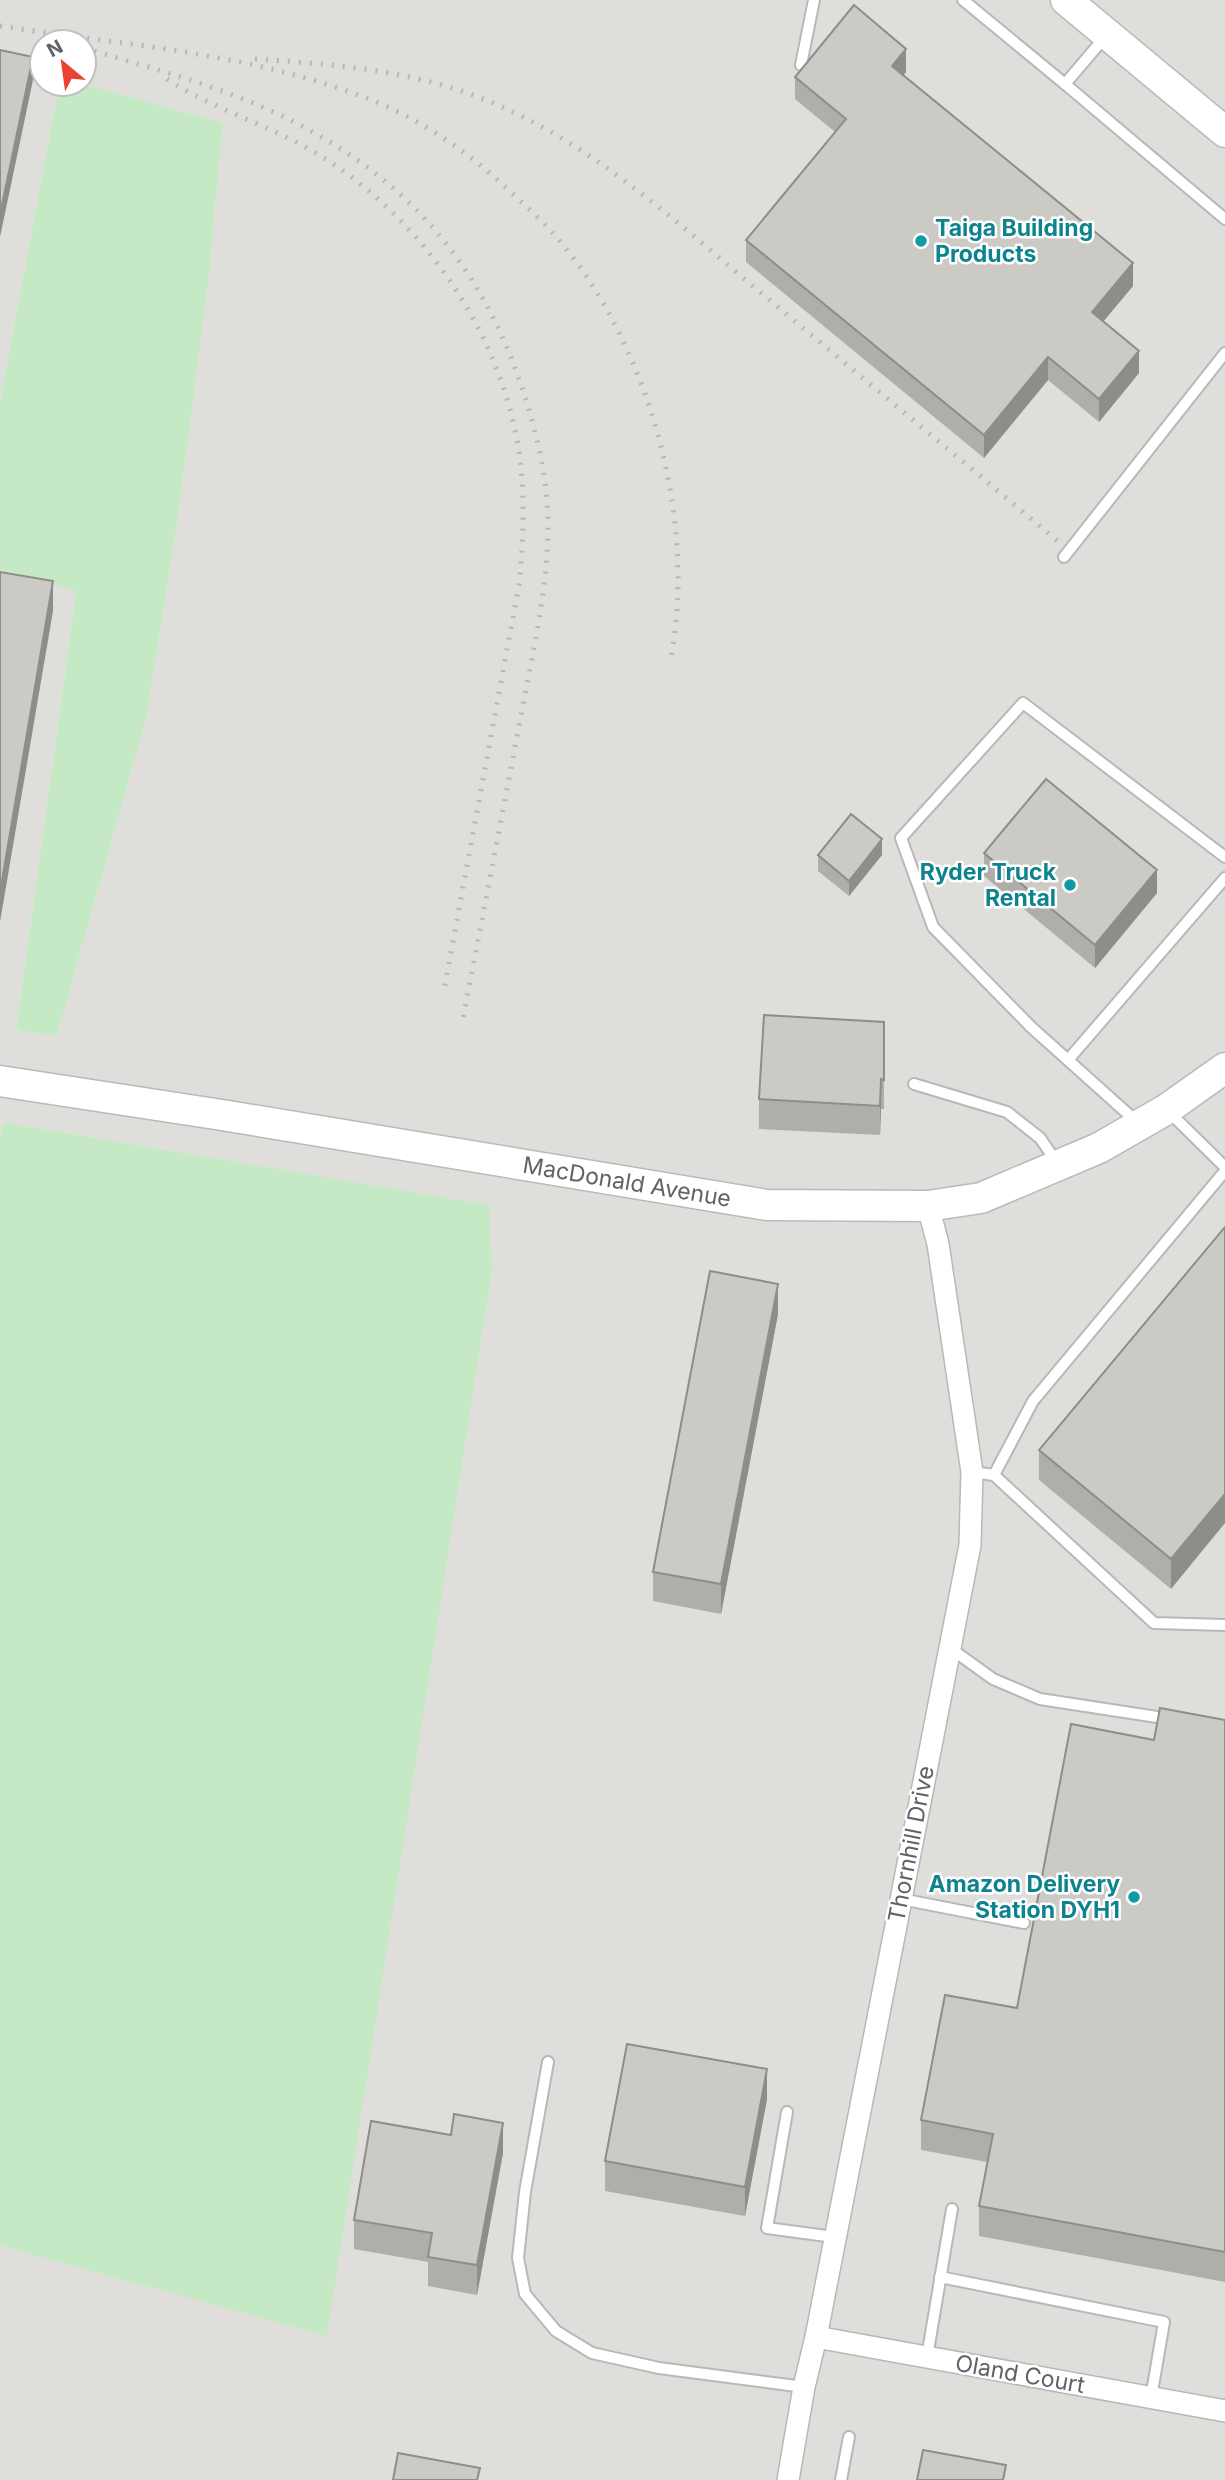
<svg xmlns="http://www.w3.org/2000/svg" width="1225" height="2480" viewBox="0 0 1225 2480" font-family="Inter,sans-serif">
<rect width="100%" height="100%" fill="#f1efe8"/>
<polygon fill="#e0deda" points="0,0 1225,0 1225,2480 0,2480 0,2246 326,2335 492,1271 488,1205 3,1122 0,1137 0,569 76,590 16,1030 57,1036 147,715 179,512 209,277 223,123 84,84 84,42 42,42 42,84 59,84 0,402"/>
<g fill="#c5e8c5">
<polygon points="59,84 84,84 223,123 209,277 179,512 147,715 57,1036 16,1030 76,591 0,569 0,402"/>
<polygon points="3,1122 489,1205 492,1271 327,2336 0,2246 0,1137"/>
</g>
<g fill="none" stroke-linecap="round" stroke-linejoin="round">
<g stroke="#b5b8bc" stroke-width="14">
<g id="lane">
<polyline points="963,0 1065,84 1105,37"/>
<polyline points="801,65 814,0"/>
<polyline points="1065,84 1225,219"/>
<polyline points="1064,557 1225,353"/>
<polyline points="1068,1060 1225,878"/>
<polyline points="914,1084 1007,1112 1040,1138 1058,1164"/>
<polyline points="1167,1110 1225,1167"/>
<polyline points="1137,1122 1031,1027 933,927 901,838 1023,703 1225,857"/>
<polyline points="972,1472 994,1475 1033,1401 1225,1171"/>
<polyline points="994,1475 1154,1623 1225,1625"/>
<polyline points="950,1648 993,1679 1040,1699 1170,1719"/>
<polyline points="901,1899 1024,1923"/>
<polyline points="548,2062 525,2192 518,2258 525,2294 556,2331 592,2353 659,2368 804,2387"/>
<polyline points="787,2112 767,2228 834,2237"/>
<polyline points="940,2277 1164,2322 1151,2398"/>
<polyline points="927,2357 952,2209"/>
<polyline points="841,2480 849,2437"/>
</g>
</g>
<g stroke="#b5b8bc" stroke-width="24">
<g id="street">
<polyline points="816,2337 1225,2411"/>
<polyline points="788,2480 804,2387 816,2337 970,1545 972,1472 938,1244 928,1206"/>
</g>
</g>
<g stroke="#b6babf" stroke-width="33">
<g id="secondary">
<polyline points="1066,0 1225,132"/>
<path id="s1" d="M0,1081L222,1115L767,1205L928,1206L981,1198L1099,1148L1167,1109L1225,1068"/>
</g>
</g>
<use href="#lane" stroke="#fff" stroke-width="10"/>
<use href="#street" stroke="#fff" stroke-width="21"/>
<use href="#secondary" stroke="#fff" stroke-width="30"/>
<g stroke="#b6b7b8" stroke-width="5" stroke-dasharray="2 9" stroke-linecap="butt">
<path d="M0,26C120,44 246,53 361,96C419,117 472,154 516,197C528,208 540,219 551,231C638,327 686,482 677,611C676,627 673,643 671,659"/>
<path d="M84,48C154,69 228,88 294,122C415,184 487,273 527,403C539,443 548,484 548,525C548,592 531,660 519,726C500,826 481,925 462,1024"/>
<path d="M255,59C335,64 419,71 493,103C595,146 676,222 760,292C860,376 960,459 1060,543"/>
<polyline points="0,65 37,72"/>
<path d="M167,79C211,108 263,123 309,149C421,213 508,339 521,468C525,507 523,546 519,585L444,990"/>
</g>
</g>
<g fill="#afaea9">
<polygon points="906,72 904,75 1133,286 1103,321 1139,373 1099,422 1048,380 984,458 746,262 746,240 835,132 795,99 795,77"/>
<polygon points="984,853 1157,893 1095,968 984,876"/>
<polygon points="818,855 882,855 849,896 818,871"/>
<polygon points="884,1022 884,1109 881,1109 880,1135 759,1129 759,1099"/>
<polygon points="1225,1227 1171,1589 1039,1480 1039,1450"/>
<polygon points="778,1314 721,1614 653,1601 653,1572"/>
<polygon points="1225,1720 1225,2282 979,2236 979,2206 987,2162 921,2150 921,2120 1017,2008 1154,1740"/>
<polygon points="767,2099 745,2216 605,2191 605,2161"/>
<polygon points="503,2153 477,2295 428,2286 428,2262 354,2249 354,2220"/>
</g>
<g fill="#8f8d8a">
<polygon points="906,49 906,72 892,88 892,66"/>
<polygon points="33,57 33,80 0,237 0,214"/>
<polygon points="1133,263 1133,286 1092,335 1092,312"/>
<polygon points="1139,351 1139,373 1099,422 1099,399"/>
<polygon points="1048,357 1048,380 984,458 984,435"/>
<polygon points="53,581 53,611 0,922 0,892"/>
<polygon points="882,839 882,855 849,896 849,881"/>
<polygon points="1157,870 1157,893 1095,968 1095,945"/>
<polygon points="881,1079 881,1109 880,1135 880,1106"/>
<polygon points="778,1284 778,1314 721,1614 721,1584"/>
<polygon points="1225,1494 1225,1523 1171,1589 1171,1559"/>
<polygon points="767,2069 767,2099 745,2216 745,2187"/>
<polygon points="503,2123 503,2153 477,2295 477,2265"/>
</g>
<g fill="#cccac5" stroke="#8f8d8a" stroke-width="2">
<polygon points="854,5 906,49 892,66 1133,263 1092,312 1139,351 1099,399 1048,357 984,435 746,240 846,119 795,77"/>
<polygon points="0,50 33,57 0,214"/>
<polygon points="0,572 53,581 0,892"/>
<polygon points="1046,779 1157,870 1095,945 984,853"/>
<polygon points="851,814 882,839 849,881 818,855"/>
<polygon points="764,1015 884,1022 884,1080 881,1079 880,1106 759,1099"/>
<polygon points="1225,1227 1225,1494 1171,1559 1039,1450"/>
<polygon points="710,1271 778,1284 721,1584 653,1572"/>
<polygon points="1160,1708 1225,1720 1225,2252 979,2206 993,2134 921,2120 945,1995 1017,2008 1071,1724 1154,1740"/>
<polygon points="627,2044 767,2069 745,2187 605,2161"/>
<polygon points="454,2114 503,2123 477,2265 428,2257 432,2233 354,2220 371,2121 451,2135"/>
<polygon points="923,2450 1006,2465 1003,2480 917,2480"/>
<polygon points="398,2453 480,2468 477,2480 393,2480"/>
</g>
<g fill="#0f9aa8" stroke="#fff" stroke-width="2.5">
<circle cx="921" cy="241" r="7"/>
<circle cx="1070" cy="885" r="7"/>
<circle cx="1134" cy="1897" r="7"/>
</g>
<g text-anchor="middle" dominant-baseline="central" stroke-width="5" stroke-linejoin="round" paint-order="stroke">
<g font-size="23" font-weight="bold" fill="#0d838f" stroke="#fff" text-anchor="end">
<text x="935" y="228" text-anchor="start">Taiga Building<tspan x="935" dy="26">Products</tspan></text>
<text x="1056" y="872">Ryder Truck<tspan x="1056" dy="26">Rental</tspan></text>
<text x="1120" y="1884">Amazon Delivery<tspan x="1120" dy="26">Station DYH1</tspan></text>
</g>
<g font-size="23" fill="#5f6368" stroke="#fff">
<text stroke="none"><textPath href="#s1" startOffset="635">MacDonald Avenue</textPath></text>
<text transform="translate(911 1844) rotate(-79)">Thornhill Drive</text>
<text transform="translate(1020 2374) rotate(10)">Oland Court</text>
</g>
</g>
<g transform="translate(63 63) rotate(331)"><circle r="33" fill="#ffffff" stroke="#bfc1c3" stroke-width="2"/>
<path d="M0-5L12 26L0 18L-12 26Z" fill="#ea4335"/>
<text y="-10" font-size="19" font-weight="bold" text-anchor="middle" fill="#5f6368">N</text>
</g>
</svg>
